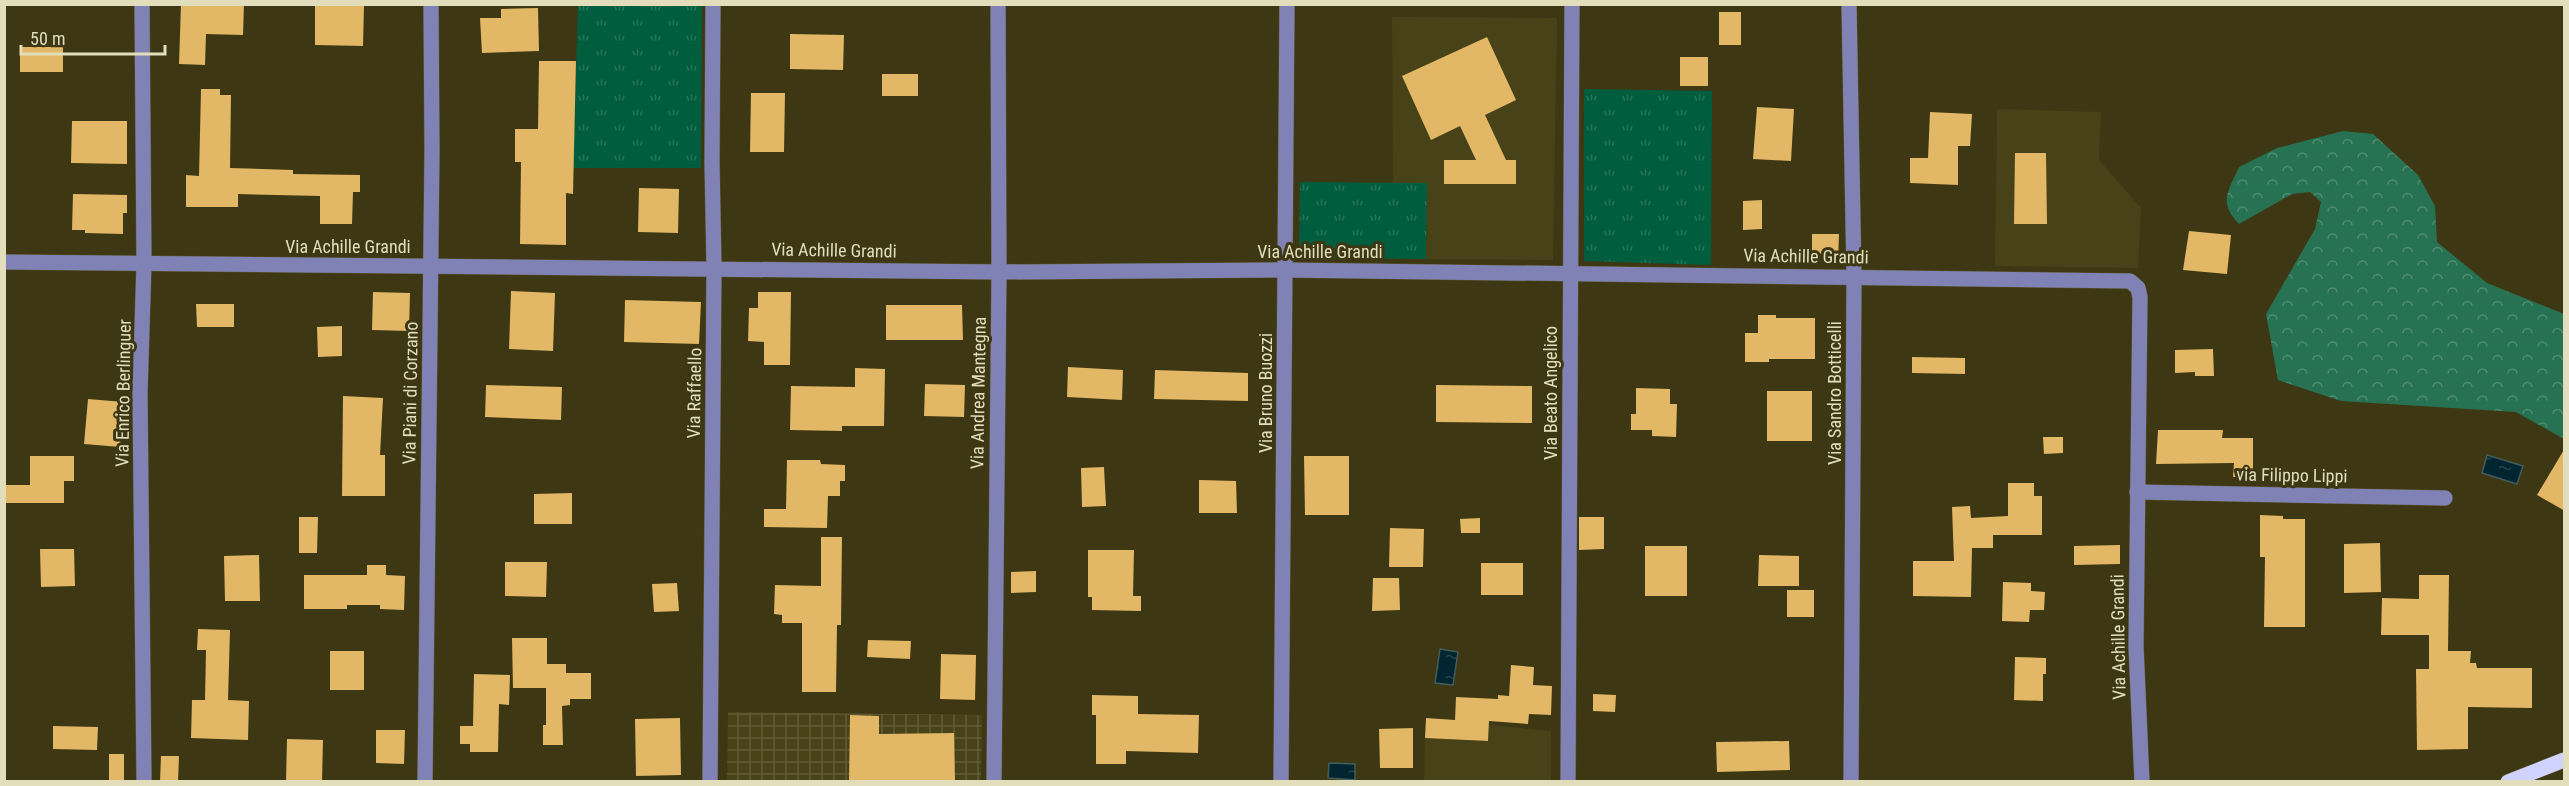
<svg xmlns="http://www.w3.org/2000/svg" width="2569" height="786" viewBox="0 0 2569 786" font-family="'Roboto Condensed',sans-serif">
<defs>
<pattern id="industrial-grid" width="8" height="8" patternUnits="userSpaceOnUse" patternTransform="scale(1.5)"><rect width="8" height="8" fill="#474217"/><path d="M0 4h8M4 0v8" fill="none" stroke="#615d37"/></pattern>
<pattern id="grass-tufts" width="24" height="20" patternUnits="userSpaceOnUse" patternTransform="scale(1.5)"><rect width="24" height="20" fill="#005d3e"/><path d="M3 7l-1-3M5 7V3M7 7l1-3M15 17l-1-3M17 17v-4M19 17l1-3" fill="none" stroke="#257458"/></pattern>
<pattern id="forest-crowns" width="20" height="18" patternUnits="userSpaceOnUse" patternTransform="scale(1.5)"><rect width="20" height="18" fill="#277252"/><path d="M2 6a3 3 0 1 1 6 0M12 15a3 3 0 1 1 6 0" fill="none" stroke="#508c71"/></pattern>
<pattern id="water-ripples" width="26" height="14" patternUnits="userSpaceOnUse" patternTransform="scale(1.5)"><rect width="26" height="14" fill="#012631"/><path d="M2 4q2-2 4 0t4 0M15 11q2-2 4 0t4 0" fill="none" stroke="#26454d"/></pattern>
</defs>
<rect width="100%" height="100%" fill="#3d3813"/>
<g fill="#474217">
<polygon points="1392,17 1557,18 1553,260 1426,259 1427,184 1393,183"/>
<polygon points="1997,109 2101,112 2099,160 2141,208 2138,268 1995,266"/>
<polygon points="1489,725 1551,731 1551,781 1424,782 1425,738 1488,741"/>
</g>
<polygon fill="url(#industrial-grid)" points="728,712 982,715 981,781 727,782"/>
<g fill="url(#grass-tufts)">
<polygon points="578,5 702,5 701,168 573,168"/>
<polygon points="1584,89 1712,91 1711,265 1584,261"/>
<polygon points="1300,182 1427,183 1426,259 1299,258"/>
</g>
<path fill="url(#forest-crowns)" d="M2343,131L2373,134L2418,175L2435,206L2437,242L2487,283L2564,314V439L2516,412L2341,401L2278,380L2266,314L2315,229L2321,202L2310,192L2292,194L2239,224C2218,202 2228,192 2239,167L2277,148Z"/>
<g fill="url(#water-ripples)" stroke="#445d5b" stroke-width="1.5">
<polygon points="2487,455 2523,466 2517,484 2482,473"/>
<polygon points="1440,649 1458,652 1453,685 1435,683"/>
<polygon points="1329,763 1355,764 1355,780 1328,778"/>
</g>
<g fill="#e2b765">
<polygon points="181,4 244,4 243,35 206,34 205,65 179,64"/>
<polygon points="315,5 364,6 363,46 315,45"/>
<polygon points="538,8 539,51 482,53 480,18 501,18 501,9"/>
<rect x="1719" y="12" width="22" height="33"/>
<polygon points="790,34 844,35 843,70 790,69"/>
<polygon points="1487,37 1516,100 1485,115 1506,160 1516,160 1516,184 1444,184 1444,160 1476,160 1460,126 1431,140 1402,76"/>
<rect x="20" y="47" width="43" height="25"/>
<rect x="1680" y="57" width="28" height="29"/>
<polygon points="539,61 576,61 573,194 566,193 566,245 520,244 521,162 515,162 515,129 538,129"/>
<rect x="882" y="74" width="36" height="22"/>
<polygon points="201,89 220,89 220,95 231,95 230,168 293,170 293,174 360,175 360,192 353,192 352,224 320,224 320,196 238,194 238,207 186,207 186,175 199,176"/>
<polygon points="751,93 785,93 784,152 750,152"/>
<polygon points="1757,107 1794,109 1791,161 1753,159"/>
<polygon points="1930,112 1972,114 1970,146 1958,146 1958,185 1910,183 1910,158 1928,158"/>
<polygon points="72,121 127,121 127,164 71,163"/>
<polygon points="2015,153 2046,153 2047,224 2014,224"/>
<polygon points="639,188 679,189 678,233 638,232"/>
<polygon points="73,194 127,195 127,213 123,213 123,234 85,233 85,230 72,230"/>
<polygon points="1762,200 1762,229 1743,230 1743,201"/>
<polygon points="2189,231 2231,235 2227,274 2183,270"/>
<polygon points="1812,234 1839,234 1838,264 1824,260 1824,254 1812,253"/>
<polygon points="511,291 555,293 553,351 509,349"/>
<polygon points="373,292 410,293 409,331 372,330"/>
<polygon points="758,292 791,292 790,365 764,365 764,342 748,341 749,308 758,308"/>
<polygon points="625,300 701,302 699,344 624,342"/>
<polygon points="196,304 234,304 234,327 197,327"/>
<polygon points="886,305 962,305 963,340 886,340"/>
<polygon points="1758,315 1776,315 1776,318 1815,318 1815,359 1769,359 1769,362 1745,362 1745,333 1758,333"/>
<polygon points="342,326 342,356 318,357 317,327"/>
<polygon points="2213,349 2214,376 2195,376 2195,372 2175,373 2175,350"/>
<polygon points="1912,357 1965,358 1965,374 1912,373"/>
<polygon points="1068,367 1123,370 1122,400 1067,397"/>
<polygon points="855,368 885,369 884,426 842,426 842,431 790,430 791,386 855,387"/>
<polygon points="1155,370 1248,373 1248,401 1154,399"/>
<polygon points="925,384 965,385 964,417 924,416"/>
<polygon points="486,385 562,387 561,420 485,417"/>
<polygon points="1436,385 1532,386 1532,423 1436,422"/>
<polygon points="1636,388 1670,389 1670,404 1677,404 1676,437 1652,436 1652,430 1631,430 1631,414 1636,414"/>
<rect x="1767" y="391" width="45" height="50"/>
<polygon points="343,396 383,398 380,455 385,455 385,496 342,496"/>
<polygon points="88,399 124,402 120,447 84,444"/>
<polygon points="2158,430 2223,430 2222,438 2253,438 2253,477 2233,477 2234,463 2156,464"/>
<polygon points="2043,437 2063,437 2063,453 2044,454"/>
<polygon points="2565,448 2565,511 2537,495"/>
<polygon points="30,456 74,456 74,481 64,481 64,503 4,503 4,485 30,485"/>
<polygon points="1304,456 1349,456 1349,515 1305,515"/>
<polygon points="787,460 820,460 821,464 845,465 845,481 840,481 840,496 828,496 827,528 764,527 764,509 786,509"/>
<polygon points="1104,467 1106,506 1082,507 1081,468"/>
<polygon points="1199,480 1236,481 1237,513 1199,513"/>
<polygon points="2008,483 2034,483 2034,496 2042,496 2042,535 1993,535 1993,548 1972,548 1971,597 1913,596 1913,561 1954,561 1952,507 1970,506 1971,518 2008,516"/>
<polygon points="572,493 572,524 534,524 534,494"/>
<polygon points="2260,515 2283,516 2283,519 2305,519 2305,627 2264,627 2265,557 2260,557"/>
<polygon points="299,517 318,517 317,553 299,553"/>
<polygon points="1579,517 1604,517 1604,549 1579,550"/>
<polygon points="1480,518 1480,533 1461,533 1460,519"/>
<polygon points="1390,528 1424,529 1423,567 1389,567"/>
<polygon points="821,537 842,537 841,625 837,625 836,692 802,692 802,623 782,623 782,615 774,614 775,585 821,586"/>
<polygon points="2380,543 2381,592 2344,593 2344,544"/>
<polygon points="2120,545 2120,564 2074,565 2074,546"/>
<rect x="1645" y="546" width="42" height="50"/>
<polygon points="40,549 74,549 75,586 41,587"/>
<polygon points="1088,550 1134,550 1133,596 1141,596 1141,611 1092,610 1092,597 1102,597 1088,597"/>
<polygon points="259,555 260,601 225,601 224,556"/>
<polygon points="1759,555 1799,556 1799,586 1758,586"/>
<polygon points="505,562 547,562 546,597 505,596"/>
<rect x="1481" y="563" width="42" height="32"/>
<polygon points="367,565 386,565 386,575 405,576 404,610 380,609 380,605 347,605 347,609 304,609 304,575 367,575"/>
<polygon points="1036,571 1036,592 1011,593 1011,572"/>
<polygon points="2419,575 2449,575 2448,651 2471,651 2470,663 2476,663 2477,668 2532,668 2532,708 2468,707 2468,749 2417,750 2416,669 2429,669 2429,635 2381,635 2382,598 2419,599"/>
<polygon points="1373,578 1399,578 1400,610 1372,611"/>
<polygon points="2003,582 2031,583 2031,591 2045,592 2044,610 2030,610 2029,622 2002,621"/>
<polygon points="677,583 679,611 654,612 652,584"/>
<rect x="1787" y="590" width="27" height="27"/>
<polygon points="198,629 230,630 228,700 249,701 248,740 191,738 192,700 205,700 206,650 197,650"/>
<polygon points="512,638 547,638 547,664 566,664 566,673 591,673 591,699 570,699 570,705 562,706 563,745 543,745 543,725 546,725 546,688 513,688"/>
<polygon points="868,640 911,641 910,659 867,657"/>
<rect x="330" y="651" width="34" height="39"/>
<polygon points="941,654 976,655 975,700 940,699"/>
<polygon points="2015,657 2046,658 2046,674 2043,674 2043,701 2014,700"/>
<polygon points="1511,665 1534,667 1533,685 1552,686 1551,715 1529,714 1528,724 1489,721 1488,741 1425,738 1426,718 1455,720 1456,697 1498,699 1498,695 1509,696"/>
<polygon points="474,674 510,675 509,705 499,704 498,752 470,752 470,744 460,744 460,726 473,726"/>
<polygon points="1593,694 1616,695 1615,712 1593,711"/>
<polygon points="1092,695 1138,696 1138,714 1199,715 1198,753 1126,751 1126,764 1096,764 1096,715 1092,715"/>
<polygon points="850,715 879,716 879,734 954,733 955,782 849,782"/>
<polygon points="680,718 681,775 636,776 635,719"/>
<polygon points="53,726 98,727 97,750 53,749"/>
<polygon points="1413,728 1413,768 1380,768 1379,729"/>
<polygon points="376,730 405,730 404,764 376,763"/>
<polygon points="287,739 323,740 322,782 286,782"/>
<polygon points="1789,741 1790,770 1717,772 1716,742"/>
<rect x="109" y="754" width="15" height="28"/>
<polygon points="161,756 179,756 178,782 160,782"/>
</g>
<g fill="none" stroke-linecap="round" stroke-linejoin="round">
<g stroke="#5b5631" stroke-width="16">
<g id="minor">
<polyline points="142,4 144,263 140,393 144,782"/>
<polyline points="1849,4 1854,277 1851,782"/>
<polyline points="4,262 999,272 1285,270 2130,281 2138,288 2140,297 2136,646 2142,782"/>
<polyline points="2137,492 2445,498"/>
<polyline points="425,782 432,151 431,4"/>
<polyline points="710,782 714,267 712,162 713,4"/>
<polyline points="994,782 999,272 998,4"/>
<polyline points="1281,782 1287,4"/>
<polyline points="1568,782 1572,4"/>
</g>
</g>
<g stroke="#5b5631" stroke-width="16">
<polyline id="major" points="2508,782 2564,760"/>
</g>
<use href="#minor" stroke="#8082b5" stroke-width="15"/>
<use href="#major" stroke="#d0d3fe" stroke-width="15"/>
</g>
<g text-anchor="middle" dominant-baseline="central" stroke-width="6" stroke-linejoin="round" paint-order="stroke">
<g font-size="18" fill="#e2debc" stroke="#3d3813">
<text x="348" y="246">Via Achille Grandi</text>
<text transform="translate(834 250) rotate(1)">Via Achille Grandi</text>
<text x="1320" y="251">Via Achille Grandi</text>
<text transform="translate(1806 256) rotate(1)">Via Achille Grandi</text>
<text transform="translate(123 393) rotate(-89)">Via Enrico Berlinguer</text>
<text transform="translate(410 393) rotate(-89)">Via Piani di Corzano</text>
<text transform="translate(694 393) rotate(-89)">Via Raffaello</text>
<text transform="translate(978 393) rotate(-89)">Via Andrea Mantegna</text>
<text transform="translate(1265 393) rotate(-90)">Via Bruno Buozzi</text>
<text transform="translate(1550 393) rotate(-90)">Via Beato Angelico</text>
<text transform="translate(1834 393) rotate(-90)">Via Sandro Botticelli</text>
<text transform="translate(2292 475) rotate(1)">via Filippo Lippi</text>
<text transform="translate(2118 637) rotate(-91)">Via Achille Grandi</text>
</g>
</g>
<rect width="2569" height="786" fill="none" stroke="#e2debc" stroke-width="12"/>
<path d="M21 45v9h144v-9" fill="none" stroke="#e2debc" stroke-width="3"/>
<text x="30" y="45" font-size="18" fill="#e2debc" stroke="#3d3813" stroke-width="4.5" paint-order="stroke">50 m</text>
</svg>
